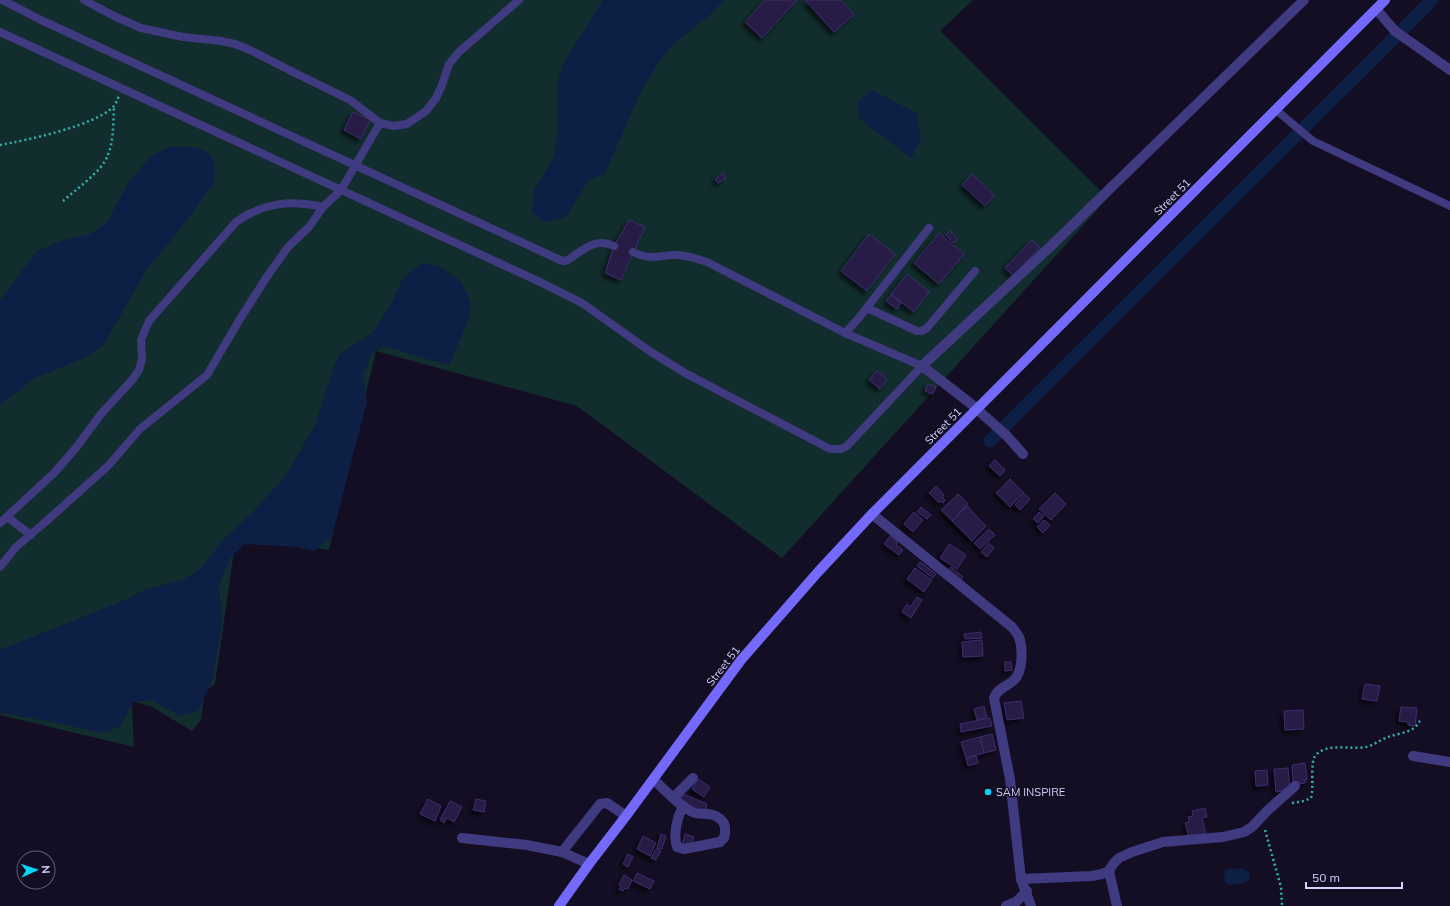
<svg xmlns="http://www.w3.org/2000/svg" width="1450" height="906" viewBox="0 0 1450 906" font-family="Mulish,sans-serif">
<defs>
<filter id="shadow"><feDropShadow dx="-3.5" dy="3.5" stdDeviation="2" flood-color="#0009"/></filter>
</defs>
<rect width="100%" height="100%" fill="#130e23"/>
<polygon fill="#122d2d" points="0,0 973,0 940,31 1108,198 782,558 577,406 376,351 329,550 236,537 215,684 205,691 201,720 192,731 152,707 132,701 134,747 0,715"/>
<g fill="#0d1f44">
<polygon points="603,0 724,0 709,16 671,46 659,62 641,91 605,173 588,181 566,217 544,222 532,212 534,191 554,156 557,136 557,85 563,64"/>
<polygon points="872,90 916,113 921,139 911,158 860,119 857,102"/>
<polygon points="170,147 195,147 208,152 215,165 214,183 177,233 147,269 104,344 87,357 35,378 0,405 0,300 37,251 64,240 91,234 107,222 128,183 151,156"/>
<polygon points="422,263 439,266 461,281 471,303 468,321 449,365 383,346 372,353 363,375 367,402 332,536 314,551 297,547 245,544 231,557 219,585 222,623 213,678 198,711 180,716 152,700 133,702 120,727 102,733 63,724 3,713 0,714 0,650 128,599 144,590 185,579 201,568 223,540 255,510 287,474 316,423 333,369 340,354 374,332 393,300 403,278"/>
<polygon points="1241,868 1250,873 1249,881 1240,884 1227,885 1224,879 1225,870"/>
</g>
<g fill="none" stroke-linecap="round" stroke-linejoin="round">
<polyline stroke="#0d1f44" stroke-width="13" points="990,441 1432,0"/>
</g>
<g fill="#251b44" stroke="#3d2d6f" filter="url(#shadow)">
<polygon points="765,0 797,0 762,38 745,22"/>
<polygon points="805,0 841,0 854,14 834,32"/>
<polygon points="353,112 370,120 361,139 344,130"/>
<polygon points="723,173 726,178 718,183 715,179"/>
<polygon points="972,174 994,195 985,206 962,185"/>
<polygon points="629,220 645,227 621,280 605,273 614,246"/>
<polygon points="950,231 958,239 954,243 946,235"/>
<polygon points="939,233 964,254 939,284 914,263"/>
<polygon points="869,234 895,254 867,291 841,271"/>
<polygon points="1032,240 1040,247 1013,276 1005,268"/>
<polygon points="907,274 929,292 914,312 891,294"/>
<polygon points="891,295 901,303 897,309 886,301"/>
<polygon points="877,371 887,379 880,389 869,380"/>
<polygon points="928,384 936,387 933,394 925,391"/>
<polygon points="995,460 1005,470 1000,476 989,466"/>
<polygon points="1010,479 1024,493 1010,507 996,493"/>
<polygon points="936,486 944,495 942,497 945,500 943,503 941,501 939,503 929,493"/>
<polygon points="1055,493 1066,504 1051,520 1039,509"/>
<polygon points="958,494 968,504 952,521 941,510"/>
<polygon points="1025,494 1030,499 1020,510 1015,505"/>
<polygon points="967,506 986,526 972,541 952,521"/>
<polygon points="921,507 931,515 927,519 917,512"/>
<polygon points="914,512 923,520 913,532 904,524"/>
<polygon points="1039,512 1044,516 1038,523 1033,519"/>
<polygon points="1044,520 1050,525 1043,533 1037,527"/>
<polygon points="989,529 995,535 980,549 974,543"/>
<polygon points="890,536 898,542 896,545 903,550 899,555 884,544"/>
<polygon points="989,543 994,548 987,557 981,552"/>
<polygon points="949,544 966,555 957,569 940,558"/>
<polygon points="920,562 936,574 933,578 917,566"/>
<polygon points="951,567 963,577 959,583 946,572"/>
<polygon points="915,568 932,580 924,592 907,579"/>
<polygon points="917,597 922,600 911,618 902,612 907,604 910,607"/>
<polygon points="981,632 982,638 965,639 964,634"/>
<polygon points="982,640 983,656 963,657 962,642"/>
<polygon points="1005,662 1011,662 1012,670 1005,671"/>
<polygon points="1365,684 1380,686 1377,701 1362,699"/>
<polygon points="1021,701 1024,718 1007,720 1004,703"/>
<polygon points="984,706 987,717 977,720 974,709"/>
<polygon points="1401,707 1417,708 1415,726 1408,725 1408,722 1399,721"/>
<polygon points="1303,710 1304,729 1285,730 1284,711"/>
<polygon points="990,718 992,726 961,732 960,724"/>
<polygon points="992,734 996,750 984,753 980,737"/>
<polygon points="980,737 984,753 966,758 961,742"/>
<polygon points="976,756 978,763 968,766 966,758"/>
<polygon points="1305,763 1307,780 1305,780 1305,783 1300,784 1299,781 1293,782 1292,765"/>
<polygon points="1288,768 1290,790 1276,792 1274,769"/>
<polygon points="1267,770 1268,785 1256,786 1255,771"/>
<polygon points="698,779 710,787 704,797 692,789"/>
<polygon points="683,794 707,804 704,813 680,801"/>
<polygon points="428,799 441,806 435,821 420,814"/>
<polygon points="476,799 486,801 484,812 473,810"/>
<polygon points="450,801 462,807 454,822 447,818 444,823 440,820"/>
<polygon points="1205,808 1207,817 1202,818 1206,834 1189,837 1185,823 1189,822 1188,817 1193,816 1192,811"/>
<polygon points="661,834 666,836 662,849 657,848"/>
<polygon points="685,834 694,837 691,846 682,844"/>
<polygon points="643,836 656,843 650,856 637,849"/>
<polygon points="656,849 661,851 656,860 651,858"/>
<polygon points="628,854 633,857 628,867 623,864"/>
<polygon points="637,873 654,881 650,889 633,881"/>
<polygon points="624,875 632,880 628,889 625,888 623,891 619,889 621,886 619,885"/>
</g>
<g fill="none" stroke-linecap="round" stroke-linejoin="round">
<g stroke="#31b2af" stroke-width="2.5" stroke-dasharray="2 3" stroke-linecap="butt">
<path d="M0,145C27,140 94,126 113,107C116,104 117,100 119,96"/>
<path d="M63,201C74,191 102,171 107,157C114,142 113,124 114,107"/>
<path d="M1292,803L1304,801L1311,798C1314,788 1310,763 1315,756C1326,742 1351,750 1366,747C1374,745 1380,740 1388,737C1396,734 1407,733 1414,728C1417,726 1418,723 1420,721"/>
<polyline points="1265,830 1281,887 1282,906"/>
</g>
<g stroke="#403a81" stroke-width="8">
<path d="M2,0L43,21L560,260L564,261L568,260C583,250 595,237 614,246"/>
<polyline points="84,0 116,17 141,28 183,37 221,41 235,44 250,50 293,72 350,100 380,123 394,126 407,124 426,111 436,98 442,85 449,64 459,52 519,0"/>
<path d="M0,32L540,282L582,303L651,352L685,373L830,449H841L847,446L922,366L845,333L707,262C697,259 687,255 676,255C658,255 652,261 633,252"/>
<polyline points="1276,110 1313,141 1450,206"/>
<polyline points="867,308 917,331 922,331 927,328 975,271"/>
<polyline points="845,333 858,319 929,228"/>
<polyline points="7,517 31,535"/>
<path d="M0,523L54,473L75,449L101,414L133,379L139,370L142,359L141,340L149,321L236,222C264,202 291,200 323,207"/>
<polyline points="0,567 16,547 42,525 108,466 140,429 207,375 240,319 266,278 288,247 309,227 323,207 341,190 380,123"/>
</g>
<g stroke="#403a81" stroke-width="10">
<polyline points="1376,9 1395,31 1450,70"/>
<polyline points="1023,454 1007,436 970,403 922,366 1052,245 1304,0"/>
<path d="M872,514L1012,627C1014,630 1017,633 1019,637C1023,648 1023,672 1014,680C1007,687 997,688 994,698L1010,779L1021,879L1092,876L1102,874L1109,871L1113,864L1119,858L1132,852L1163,842L1223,837L1244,832L1252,827L1267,811L1295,786"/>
<polyline points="1413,756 1450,762"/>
<path d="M653,779C664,789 681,808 695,813C703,815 712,812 719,818C726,823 726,831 724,838L720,842L684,849L677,847C673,834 677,818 683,806"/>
<polyline points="673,798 693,778"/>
<polyline points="462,838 527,845 562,852 589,864"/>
<polyline points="562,852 600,804 607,803 626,816"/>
<polyline points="1109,871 1117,906"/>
<polyline points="1021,879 1031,906"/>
<polyline points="1006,906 1016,902 1027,891"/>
</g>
<polyline stroke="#736afc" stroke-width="10" points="559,906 589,864 626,816 741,660 818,572 872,514 1385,0"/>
</g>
<circle fill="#05d6f6" stroke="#130e23" stroke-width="1.5" cx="988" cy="792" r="4"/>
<g text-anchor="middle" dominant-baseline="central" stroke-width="3" stroke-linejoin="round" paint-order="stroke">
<g font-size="11" fill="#d8d1fe" stroke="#130e23">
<text transform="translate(1172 197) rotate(-45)">Street 51</text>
<text transform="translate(943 426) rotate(-45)">Street 51</text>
<text transform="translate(723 666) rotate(-52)">Street 51</text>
</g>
<g font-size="11" fill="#d8d1fe" stroke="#130e23" text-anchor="start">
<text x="996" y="792">SAM INSPIRE</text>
</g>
</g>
<g transform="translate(36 870) rotate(87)"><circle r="19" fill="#130e23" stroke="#625c7b"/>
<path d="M0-3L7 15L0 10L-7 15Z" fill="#05d6f6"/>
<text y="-6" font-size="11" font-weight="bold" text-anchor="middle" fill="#d8d1fe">N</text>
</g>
<path d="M1306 882v6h96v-6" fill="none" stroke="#d8d1fe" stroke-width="2"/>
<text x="1312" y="882" font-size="12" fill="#d8d1fe" stroke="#130e23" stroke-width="3" paint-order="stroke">50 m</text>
</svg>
